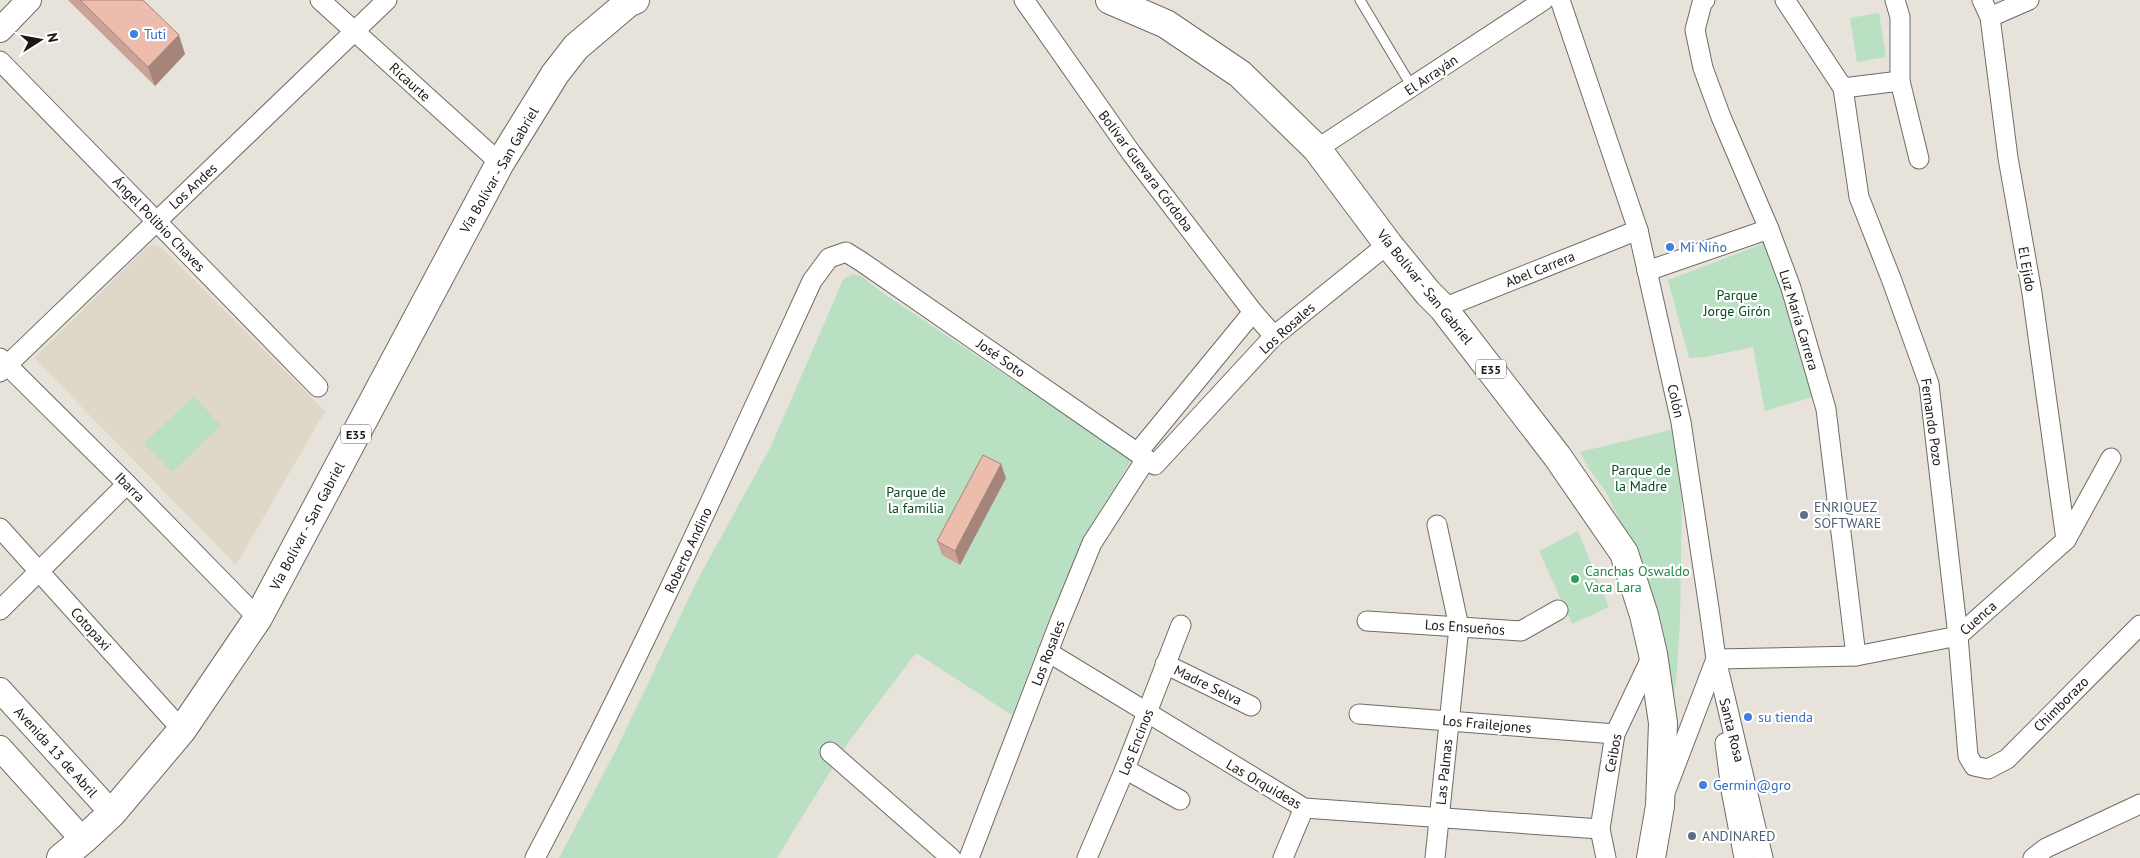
<svg xmlns="http://www.w3.org/2000/svg" width="2140" height="858" viewBox="0 0 2140 858" font-family="'PT Sans',sans-serif">
<rect width="100%" height="100%" fill="#e7e2da"/>
<polygon fill="#dfd7c8" points="149,245 161,247 325,411 236,565 34,358"/>
<g fill="#bae0c3">
<polygon points="1879,13 1886,57 1857,62 1850,18"/>
<polygon points="1768,242 1816,396 1765,411 1753,347 1706,357 1689,358 1668,280"/>
<polygon points="852,274 861,276 887,296 1132,459 1092,524 1055,604 1012,715 916,653 847,744 777,858 559,858 616,750 698,579 771,446 843,280"/>
<polygon points="194,396 221,426 172,472 144,443"/>
<polygon points="1674,429 1682,500 1680,623 1677,670 1673,705 1634,549 1605,490 1589,469 1580,452"/>
<polygon points="1578,531 1609,607 1572,624 1539,551"/>
</g>
<g fill="none" stroke-linecap="round" stroke-linejoin="round">
<g stroke="#706c65" stroke-width="11">
<polyline id="service" points="1360,0 1412,87"/>
</g>
<g stroke="#706c65" stroke-width="21">
<g id="minor">
<polyline points="320,0 500,163"/>
<polyline points="1024,0 1132,154 1253,312 1274,336"/>
<polyline points="1560,0 1638,230 1681,422 1709,608 1716,659 1666,790"/>
<polyline points="1705,0 1702,3 1695,30 1703,68 1721,117 1769,229 1791,288 1826,409 1856,656"/>
<polyline points="1785,0 1843,88 1900,81"/>
<polyline points="1895,0 1900,17 1900,81 1919,159"/>
<polyline points="1982,0 1990,17 2008,158 2032,293 2066,540"/>
<polyline points="1990,17 2029,0"/>
<polyline points="0,61 318,387"/>
<polyline points="1843,88 1859,197 1892,281 1929,384 1958,636 1968,756 1974,766 1988,769 2007,759 2140,625"/>
<polyline points="1317,149 1544,0"/>
<polyline points="1647,271 1769,229"/>
<polyline points="1443,308 1638,230"/>
<polyline points="0,358 127,484 258,618"/>
<polyline points="0,372 387,0"/>
<polyline points="1138,452 1253,312"/>
<polyline points="0,528 182,730"/>
<polyline points="0,610 127,484"/>
<polyline points="1367,621 1521,631 1558,610"/>
<polyline points="1048,652 1304,808 1600,829"/>
<polyline points="1716,659 1856,656 1958,636 2066,540 2111,458"/>
<polyline points="1716,659 1763,858"/>
<polyline points="1165,664 1251,706"/>
<polyline points="1359,714 1615,734"/>
<polyline points="1725,743 1731,790 1744,858"/>
<polyline points="830,752 951,858"/>
<polyline points="1125,769 1180,800"/>
<path d="M535,858C635,669 723,475 812,281L829,258L846,252L862,262L1155,465L1274,336L1388,244"/>
<polyline points="969,858 1060,621 1092,543 1146,459"/>
<polyline points="1087,858 1125,769 1181,625"/>
<polyline points="1283,858 1304,808"/>
<polyline points="1435,858 1459,627 1437,525"/>
<polyline points="1606,858 1600,829 1615,734 1653,654"/>
<polyline points="2033,858 2046,848 2140,804"/>
</g>
</g>
<g stroke="#706c65" stroke-width="26">
<g id="tertiary">
<polyline points="0,30 29,0"/>
<polyline points="0,690 112,813"/>
<polyline points="0,748 83,840"/>
</g>
</g>
<g stroke="#706c65" stroke-width="30">
<g id="trunk">
<polyline points="1110,0 1166,24 1240,74 1317,149 1388,244 1428,293 1443,308 1557,456 1624,553 1644,615 1653,654 1663,723 1660,806 1651,858"/>
<polyline points="61,858 83,840 112,813 182,730 258,618 500,163 555,74 576,47 628,3 635,0"/>
</g>
</g>
<use href="#service" stroke="#fff" stroke-width="9"/>
<use href="#minor" stroke="#fff" stroke-width="19"/>
<use href="#tertiary" stroke="#fff" stroke-width="24"/>
<use href="#trunk" stroke="#fff" stroke-width="28"/>
</g>
<g fill="#cba295">
<polygon points="68,0 143,0 185,54 155,86"/>
<polygon points="1006,478 960,565 942,555 937,541"/>
</g>
<g fill="#a58479">
<polygon points="179,35 185,54 155,86 148,67"/>
<polygon points="1001,464 1006,478 960,565 955,551"/>
</g>
<g fill="#ecbcad" stroke="#a58479">
<polygon points="80,0 143,0 179,35 148,67"/>
<polygon points="983,455 1001,464 955,551 937,541"/>
</g>
<g fill="#3f7fe0" stroke="#fff" stroke-width="2">
<circle cx="134" cy="34" r="5"/>
<circle cx="1670" cy="247" r="5"/>
<circle cx="1748" cy="717" r="5"/>
<circle cx="1703" cy="785" r="5"/>
</g>
<g fill="#5c6f8a" stroke="#fff" stroke-width="2">
<circle cx="1804" cy="515" r="5"/>
<circle cx="1692" cy="836" r="5"/>
</g>
<circle fill="#2e9e5b" stroke="#fff" stroke-width="2" cx="1575" cy="579" r="5"/>
<g text-anchor="middle" dominant-baseline="central" stroke-width="4.5" stroke-linejoin="round" paint-order="stroke">
<g fill="#fff" stroke="#5f5d5b" stroke-width="1">
<rect x="1476" y="359.5" width="30" height="19" rx="4"/>
<rect x="341" y="424.5" width="30" height="19" rx="4"/>
</g>
<g font-size="12" font-weight="bold" fill="#1a1815">
<text x="1491" y="369">E35</text>
<text x="356" y="434">E35</text>
</g>
<g font-size="14" fill="#366cbe" stroke="#fff" text-anchor="start">
<text x="144" y="34">Tuti</text>
<text x="1680" y="247">Mi Niño</text>
<text x="1758" y="717">su tienda</text>
<text x="1713" y="785">Germin@gro</text>
</g>
<g font-size="14" fill="#1a1815" stroke="#fff">
<text transform="translate(1431 75) rotate(-34)">El Arrayán</text>
<text transform="translate(410 82) rotate(42)">Ricaurte</text>
<text transform="translate(499 170) rotate(-60)">Vía Bolívar - San Gabriel</text>
<text transform="translate(1146 171) rotate(53)">Bolívar Guevara Córdoba</text>
<text transform="translate(193 186) rotate(-43)">Los Andes</text>
<text transform="translate(159 224) rotate(46)">Ángel Polibio Chaves</text>
<text transform="translate(1540 269) rotate(-22)">Abel Carrera</text>
<text transform="translate(2027 269) rotate(80)">El Ejido</text>
<text transform="translate(1425 287) rotate(51)">Vía Bolívar - San Gabriel</text>
<text transform="translate(1799 320) rotate(73)">Luz María Carrera</text>
<text transform="translate(1287 328) rotate(-42)">Los Rosales</text>
<text transform="translate(1001 358) rotate(35)">José Soto</text>
<text transform="translate(1676 401) rotate(77)">Colón</text>
<text transform="translate(1932 422) rotate(82)">Fernando Pozo</text>
<text transform="translate(130 487) rotate(45)">Ibarra</text>
<text transform="translate(307 526) rotate(-62)">Vía Bolívar - San Gabriel</text>
<text transform="translate(688 550) rotate(-65)">Roberto Andino</text>
<text transform="translate(1978 618) rotate(-41)">Cuenca</text>
<text transform="translate(1465 627) rotate(4)">Los Ensueños</text>
<text transform="translate(91 629) rotate(48)">Cotopaxi</text>
<text transform="translate(1048 653) rotate(-69)">Los Rosales</text>
<text transform="translate(1208 685) rotate(26)">Madre Selva</text>
<text transform="translate(2061 704) rotate(-45)">Chimborazo</text>
<text transform="translate(1487 724) rotate(5)">Los Frailejones</text>
<text transform="translate(1732 730) rotate(76)">Santa Rosa</text>
<text transform="translate(1136 742) rotate(-68)">Los Encinos</text>
<text transform="translate(56 752) rotate(48)">Avenida 13 de Abril</text>
<text transform="translate(1613 753) rotate(-79)">Ceibos</text>
<text transform="translate(1444 772) rotate(-84)">Las Palmas</text>
<text transform="translate(1264 784) rotate(30)">Las Orquideas</text>
</g>
<g font-size="14" fill="#064923" stroke="#fff">
<text x="1737" y="295">Parque<tspan x="1737" dy="16">Jorge Girón</tspan></text>
<text x="1641" y="470">Parque de<tspan x="1641" dy="16">la Madre</tspan></text>
<text x="916" y="492">Parque de<tspan x="916" dy="16">la familia</tspan></text>
</g>
<g font-size="14" fill="#4e5e75" stroke="#fff" text-anchor="start">
<text x="1814" y="507">ENRIQUEZ<tspan x="1814" dy="16">SOFTWARE</tspan></text>
<text x="1702" y="836">ANDINARED</text>
</g>
<g font-size="14" fill="#27864d" stroke="#fff" text-anchor="start">
<text x="1585" y="571">Canchas Oswaldo<tspan x="1585" dy="16">Vaca Lara</tspan></text>
</g>
</g>
<g transform="translate(40 40) rotate(79)" stroke="#ffffff" stroke-width="4" paint-order="stroke">
<path d="M0-4L9 19L0 12L-9 19Z" fill="#1a1815"/>
<text y="-8" font-size="14" font-weight="bold" text-anchor="middle" fill="#1a1815">N</text>
</g>
</svg>
